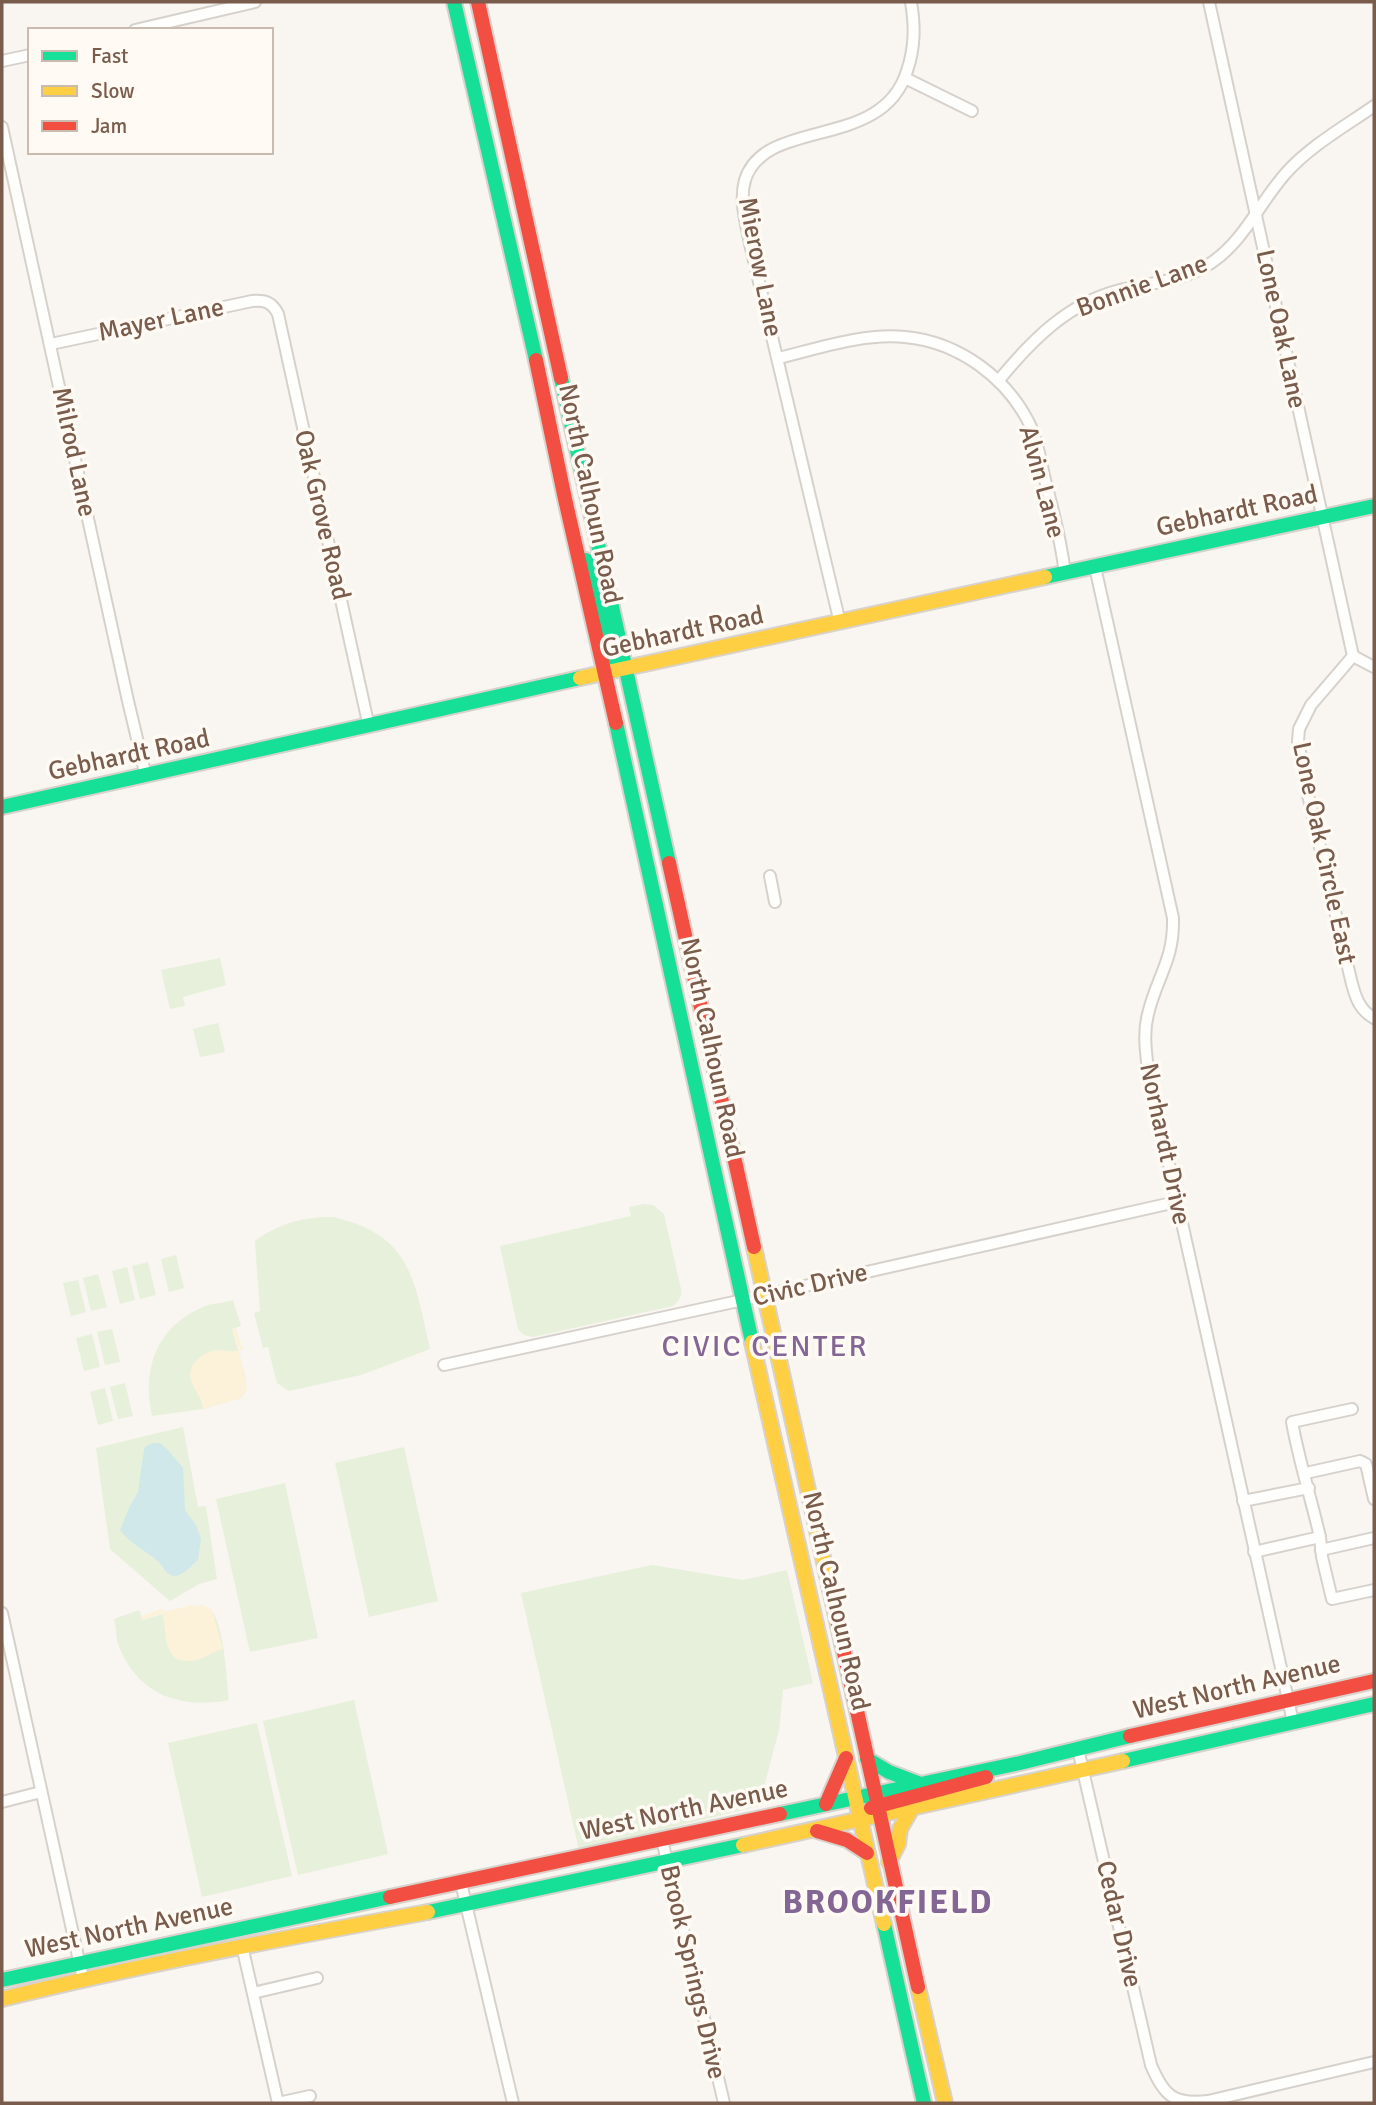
<svg xmlns="http://www.w3.org/2000/svg" width="1376" height="2105" viewBox="0 0 1376 2105" font-family="Signika,sans-serif">
<rect width="100%" height="100%" fill="#f9f5f0"/>
<g fill="#e7f0db">
<polygon points="220,958 226,985 183,997 185,1006 170,1009 161,970"/>
<polygon points="218,1023 225,1052 200,1057 193,1029"/>
<path d="M644,1204L653,1205L664,1214L681,1289C682,1297 679,1301 673,1306L533,1337L524,1335L518,1329L500,1246L631,1216L629,1207Z"/>
<path d="M333,1217C412,1235 414,1280 430,1349L361,1375L289,1391L277,1383L268,1347L263,1348L254,1313L260,1311L255,1241C280,1223 303,1217 333,1217Z"/>
<polygon points="176,1255 184,1288 169,1292 161,1259"/>
<polygon points="148,1262 156,1295 140,1299 132,1266"/>
<polygon points="127,1267 135,1300 120,1304 112,1271"/>
<polygon points="98,1274 107,1307 91,1311 83,1278"/>
<polygon points="78,1280 86,1312 71,1316 63,1283"/>
<path d="M233,1300L241,1326L232,1329L246,1379L245,1380L247,1389L241,1398L203,1409L152,1416C142,1369 156,1327 203,1307C214,1302 223,1304 233,1300Z"/>
<polygon points="112,1329 120,1362 105,1365 97,1332"/>
<polygon points="92,1334 100,1367 84,1371 76,1338"/>
<polygon points="125,1383 133,1416 118,1419 110,1387"/>
<polygon points="105,1388 113,1421 98,1425 90,1392"/>
<polygon points="183,1427 198,1507 206,1506 217,1579 199,1584 170,1601 110,1549 96,1448"/>
<polygon points="404,1447 438,1601 369,1617 335,1463"/>
<polygon points="285,1483 318,1638 250,1652 216,1499"/>
<polygon points="652,1565 743,1580 787,1570 813,1683 783,1690 779,1730 759,1806 579,1850 521,1593"/>
<path d="M192,1605L193,1607L203,1605C204,1605 211,1610 212,1611C225,1631 226,1675 229,1700C182,1709 140,1696 120,1649C115,1638 117,1629 114,1619L139,1610L143,1620Z"/>
<polygon points="354,1700 388,1854 298,1875 263,1721"/>
<polygon points="257,1723 292,1876 202,1897 168,1743"/>
</g>
<g fill="#fbf2d9">
<path d="M236,1328L243,1349L239,1351L247,1389L241,1398L203,1409C202,1392 182,1382 194,1363C199,1357 205,1353 212,1351C222,1348 229,1354 239,1350L232,1329Z"/>
<path d="M192,1605L193,1607L203,1605L212,1610L223,1649C213,1651 206,1658 197,1660C160,1668 168,1631 162,1613L142,1620L141,1616L163,1609L164,1612Z"/>
</g>
<path fill="#d0e8ea" d="M153,1443H160L168,1450L183,1468L185,1510L196,1525L201,1539L198,1560C191,1565 185,1575 175,1576C166,1576 164,1567 159,1562C148,1552 128,1542 120,1530L129,1508L138,1492L144,1449L146,1446Z"/>
<g fill="none" stroke-linecap="round" stroke-linejoin="round">
<g stroke="#d7d1cb" stroke-width="14">
<g id="street">
<polyline points="1209,2 1353,656"/>
<polyline points="135,30 255,2"/>
<polyline points="2,61 30,55"/>
<polyline points="905,78 972,111"/>
<polyline points="2,127 128,701 146,776"/>
<path d="M51,344L252,301C265,300 272,302 278,314L369,727"/>
<path d="M779,358C819,348 863,333 905,337C959,342 1008,378 1031,427C1039,445 1041,465 1046,484C1054,513 1061,543 1065,573"/>
<path d="M999,380C1032,340 1068,303 1120,290C1150,283 1185,281 1211,263C1244,241 1260,202 1286,173C1310,146 1344,127 1374,106"/>
<path d="M1095,567L1173,918C1174,961 1157,976 1148,1014C1143,1033 1146,1052 1148,1070L1293,1722"/>
<path d="M840,623L750,244C746,223 739,201 745,180C765,116 882,152 907,71C915,47 915,26 911,2"/>
<path d="M1353,656L1311,705L1299,729L1298,741L1308,795L1351,980C1355,996 1359,1010 1374,1018"/>
<polyline points="1353,656 1374,667"/>
<polyline points="770,876 775,902"/>
<polyline points="444,1365 743,1300 1176,1202"/>
<polyline points="1306,1473 1360,1461 1366,1464 1374,1499"/>
<polyline points="1243,1501 1309,1488"/>
<polyline points="1320,1537 1322,1557 1332,1599 1374,1590"/>
<polyline points="1321,1550 1374,1538"/>
<path d="M1254,1552L1320,1537C1311,1498 1299,1461 1292,1422L1352,1409"/>
<polyline points="2,1613 83,1979"/>
<path d="M1078,1749L1151,2065C1164,2096 1174,2105 1208,2101L1374,2062"/>
<polyline points="2,1802 41,1792"/>
<polyline points="662,1840 724,2103"/>
<polyline points="461,1883 513,2103"/>
<polyline points="242,1946 278,2103"/>
<polyline points="253,1993 317,1978"/>
<polyline points="278,2103 310,2096"/>
</g>
</g>
<g stroke="#d9d2cb" stroke-width="18">
<g id="fast">
<polyline points="454,2 536,360"/>
<polyline points="561,378 669,863"/>
<polyline points="586,560 596,587 613,665 625,670"/>
<polyline points="1045,577 1374,506"/>
<polyline points="616,723 752,1342"/>
<polyline points="2,807 580,678"/>
<polyline points="867,1759 889,1772 918,1783"/>
<polyline points="1123,1761 1374,1704"/>
<polyline points="780,1814 1020,1763 1130,1736"/>
<polyline points="428,1912 743,1845"/>
<polyline points="884,1924 924,2103"/>
<polyline points="2,1980 390,1897"/>
</g>
</g>
<g stroke="#d9d2cb" stroke-width="18">
<g id="slow">
<polyline points="580,678 1045,577"/>
<polyline points="754,1247 838,1625"/>
<polyline points="752,1342 884,1924"/>
<polyline points="743,1845 1123,1761"/>
<polyline points="889,1862 898,1844 900,1829 912,1808"/>
<polyline points="918,1987 945,2103"/>
<path d="M2,1999C143,1964 285,1938 428,1912"/>
</g>
</g>
<g stroke="#d9d2cb" stroke-width="18">
<g id="jam">
<polyline points="478,2 561,378"/>
<polyline points="536,360 565,499 616,723"/>
<polyline points="669,863 754,1247"/>
<polyline points="838,1625 918,1987"/>
<polyline points="1130,1736 1374,1681"/>
<polyline points="826,1804 846,1758"/>
<polyline points="871,1808 986,1777"/>
<polyline points="817,1831 847,1840 867,1853"/>
<polyline points="390,1897 780,1814"/>
</g>
</g>
<use href="#street" stroke="#fefefd" stroke-width="10"/>
<use href="#fast" stroke="#16e098" stroke-width="14"/>
<use href="#slow" stroke="#ffcf43" stroke-width="14"/>
<use href="#jam" stroke="#f24e42" stroke-width="14"/>
</g>
<g text-anchor="middle" dominant-baseline="central" stroke-width="7" stroke-linejoin="round" paint-order="stroke">
<g font-size="26" fill="#7a5c4d" stroke="#fffaf3">
<text transform="translate(760 267) rotate(79)">Mierow Lane</text>
<text transform="translate(1142 286) rotate(-20)">Bonnie Lane</text>
<text transform="translate(161 320) rotate(-12)">Mayer Lane</text>
<text transform="translate(1281 329) rotate(78)">Lone Oak Lane</text>
<text transform="translate(74 452) rotate(78)">Milrod Lane</text>
<text transform="translate(1042 482) rotate(75)">Alvin Lane</text>
<text transform="translate(590 494) rotate(78)">North Calhoun Road</text>
<text transform="translate(1237 511) rotate(-12)">Gebhardt Road</text>
<text transform="translate(322 515) rotate(77)">Oak Grove Road</text>
<text transform="translate(683 632) rotate(-12)">Gebhardt Road</text>
<text transform="translate(129 755) rotate(-12)">Gebhardt Road</text>
<text transform="translate(1324 853) rotate(78)">Lone Oak Circle East</text>
<text transform="translate(712 1048) rotate(78)">North Calhoun Road</text>
<text transform="translate(1165 1144) rotate(78)">Norhardt Drive</text>
<text transform="translate(810 1285) rotate(-13)">Civic Drive</text>
<text transform="translate(836 1601) rotate(77)">North Calhoun Road</text>
<text transform="translate(1237 1687) rotate(-13)">West North Avenue</text>
<text transform="translate(684 1810) rotate(-12)">West North Avenue</text>
<text transform="translate(1119 1924) rotate(77)">Cedar Drive</text>
<text transform="translate(129 1928) rotate(-12)">West North Avenue</text>
<text transform="translate(693 1972) rotate(77)">Brook Springs Drive</text>
</g>
<g font-size="30" letter-spacing="2" fill="#846695" stroke="#fffaf3">
<text x="765" y="1346">CIVIC CENTER</text>
</g>
<g font-size="33" font-weight="bold" letter-spacing="2" fill="#846695" stroke="#fffaf3">
<text x="888" y="1902">BROOKFIELD</text>
</g>
</g>
<rect width="1376" height="2105" fill="none" stroke="#7a5c4d" stroke-width="7"/>
<rect x="28" y="28" width="245" height="126" fill="#fffaf3" stroke="#cabbb1" stroke-width="2"/>
<rect x="42" y="51" width="35" height="10" fill="#16e098" stroke="#cabbb1" stroke-width="2"/>
<text x="91" y="63" font-size="21" fill="#7a5c4d">Fast</text>
<rect x="42" y="86" width="35" height="10" fill="#ffcf43" stroke="#cabbb1" stroke-width="2"/>
<text x="91" y="98" font-size="21" fill="#7a5c4d">Slow</text>
<rect x="42" y="121" width="35" height="10" fill="#f24e42" stroke="#cabbb1" stroke-width="2"/>
<text x="91" y="133" font-size="21" fill="#7a5c4d">Jam</text>
</svg>
